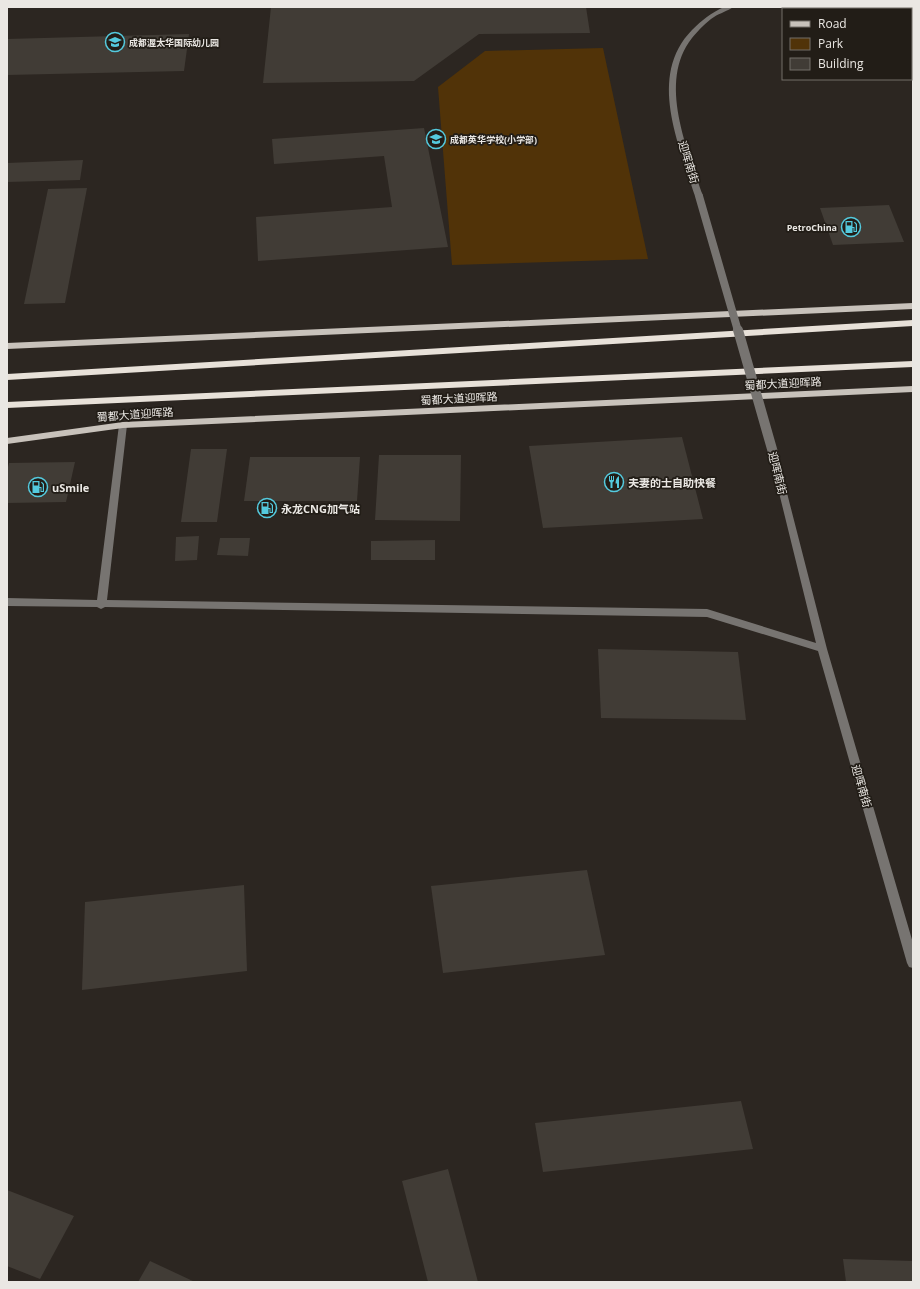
<svg xmlns="http://www.w3.org/2000/svg" width="920" height="1289" viewBox="0 0 920 1289" font-family="'Open Sans','Noto Sans SC',sans-serif">
<rect width="100%" height="100%" fill="#2c2621"/>
<polygon fill="#513308" points="603,48 648,259 452,265 438,87 485,51"/>
<g fill="#413c36">
<polygon points="271,7 586,7 590,33 479,34 414,81 263,83"/>
<polygon points="189,34 184,71 7,75 7,39"/>
<polygon points="424,128 448,247 258,261 256,217 392,207 384,156 274,164 272,139"/>
<polygon points="83,160 80,180 7,182 7,163"/>
<polygon points="87,188 65,303 24,304 48,189"/>
<polygon points="889,205 904,242 833,245 820,208"/>
<polygon points="682,437 703,519 543,528 529,446"/>
<polygon points="191,449 227,449 217,522 181,522"/>
<polygon points="379,455 461,455 460,521 375,520"/>
<polygon points="250,457 360,457 357,501 244,501"/>
<polygon points="75,462 66,502 7,503 7,471 9,463"/>
<polygon points="199,536 197,560 175,561 176,537"/>
<polygon points="220,538 250,538 248,556 217,555"/>
<polygon points="435,540 435,560 371,560 371,541"/>
<polygon points="598,649 738,652 746,720 601,718"/>
<polygon points="587,870 605,955 443,973 431,886"/>
<polygon points="244,885 247,971 82,990 85,902"/>
<polygon points="741,1101 753,1149 543,1172 535,1123"/>
<polygon points="448,1169 478,1282 428,1282 402,1181"/>
<polygon points="7,1190 74,1216 40,1279 7,1266"/>
<polygon points="843,1259 913,1261 913,1282 846,1282"/>
<polygon points="150,1261 195,1282 138,1282"/>
</g>
<g fill="none" stroke-linecap="round" stroke-linejoin="round">
<g fill="#777471" fill-rule="evenodd">
<path d="M724,7H733C728,11 720,13 714,17C706,22 698,31 692,38C657,82 688,150 703,196L699,198L695,196C679,144 647,76 692,30C702,20 711,13 724,7Z"/>
<polygon points="123,422 127,425 107,600 707,609 816,643 770,456 774,453 777,454 827,649 913,943 913,968 909,967 907,963 818,651 707,617 105,607 101,609 97,607 7,606 7,598 97,600 119,425"/>
</g>
<g fill="#c8c2bb" fill-rule="evenodd">
<polygon points="913,303 913,309 7,349 7,343"/>
<polygon points="913,386 913,392 123,428 7,444 7,438 123,422"/>
</g>
<g fill="#e8e1d9" fill-rule="evenodd">
<polygon points="913,320 913,326 7,380 7,374"/>
<polygon points="913,361 913,367 7,408 7,402"/>
</g>
<polyline stroke="#777471" stroke-width="8" points="699,196 738,331"/>
<polyline stroke="#777471" stroke-width="10" points="738,330 774,456"/>
</g>
<defs>
<g id="school-ring" transform="scale(1)"><circle r="9.5" fill="#221d17" stroke="#54cade" stroke-width="1.5"/><path d="M0-5L7-2L0 1L-7-2ZM-4 1L0 2.5L4 1V4Q0 6-4 4Z" fill="#54cade"/></g>
<g id="fuel-ring" transform="scale(1)"><circle r="9.5" fill="#221d17" stroke="#54cade" stroke-width="1.5"/><path d="M-5.5-6h7V0h2V4h1.3V-2.5L3-4.5l.8-.8L6-3V5H2.5V1h-1V6h-7ZM-4.2-4.7v3.2H.2V-4.7Z" fill="#54cade"/></g>
<g id="restaurant-ring" transform="scale(1)"><circle r="9.5" fill="#221d17" stroke="#54cade" stroke-width="1.5"/><path d="M-5-6h1v4h1v-4h1v4h1v-4h1v5L-1.5 .5V6h-2V.5L-5-1ZM5-6V6H3V1.5H1.5Q1.5-4 5-6Z" fill="#54cade"/></g>
</defs>
<g fill-rule="evenodd">
<use href="#school-ring" x="115" y="42"/>
<use href="#school-ring" x="436" y="139"/>
<use href="#fuel-ring" x="851" y="227"/>
<use href="#restaurant-ring" x="614" y="482"/>
<use href="#fuel-ring" x="38" y="487"/>
<use href="#fuel-ring" x="267" y="508"/>
</g>
<g text-anchor="middle" dominant-baseline="central" stroke-width="3.5" stroke-linejoin="round" paint-order="stroke">
<g font-size="9" font-weight="bold" fill="#eae7e3" stroke="#221d17" text-anchor="start">
<text x="129" y="42">成都渥太华国际幼儿园</text>
<text x="450" y="139">成都英华学校(小学部)</text>
<text x="837" y="227" text-anchor="end">PetroChina</text>
</g>
<g font-size="11" fill="#eae7e3" stroke="#221d17">
<text transform="translate(689 162) rotate(73)">迎晖南街</text>
<text transform="translate(783 383) rotate(-3)">蜀都大道迎晖路</text>
<text transform="translate(459 398) rotate(-3)">蜀都大道迎晖路</text>
<text transform="translate(135 414) rotate(-4)">蜀都大道迎晖路</text>
<text transform="translate(778 473) rotate(76)">迎晖南街</text>
<text transform="translate(862 786) rotate(74)">迎晖南街</text>
</g>
<g font-size="11" font-weight="bold" fill="#eae7e3" stroke="#221d17" text-anchor="start">
<text x="628" y="482">夫妻的士自助快餐</text>
<text x="52" y="487">uSmile</text>
<text x="281" y="508">永龙CNG加气站</text>
</g>
</g>
<rect width="920" height="1289" fill="none" stroke="#eae7e3" stroke-width="16"/>
<rect x="782" y="8" width="130" height="72" fill="#221d17" stroke="#726e69"/>
<rect x="790" y="21" width="20" height="6" fill="#c8c2bb" stroke="#726e69"/>
<text x="818" y="28" font-size="12" fill="#eae7e3">Road</text>
<rect x="790" y="38" width="20" height="12" fill="#513308" stroke="#726e69"/>
<text x="818" y="48" font-size="12" fill="#eae7e3">Park</text>
<rect x="790" y="58" width="20" height="12" fill="#413c36" stroke="#726e69"/>
<text x="818" y="68" font-size="12" fill="#eae7e3">Building</text>
</svg>
